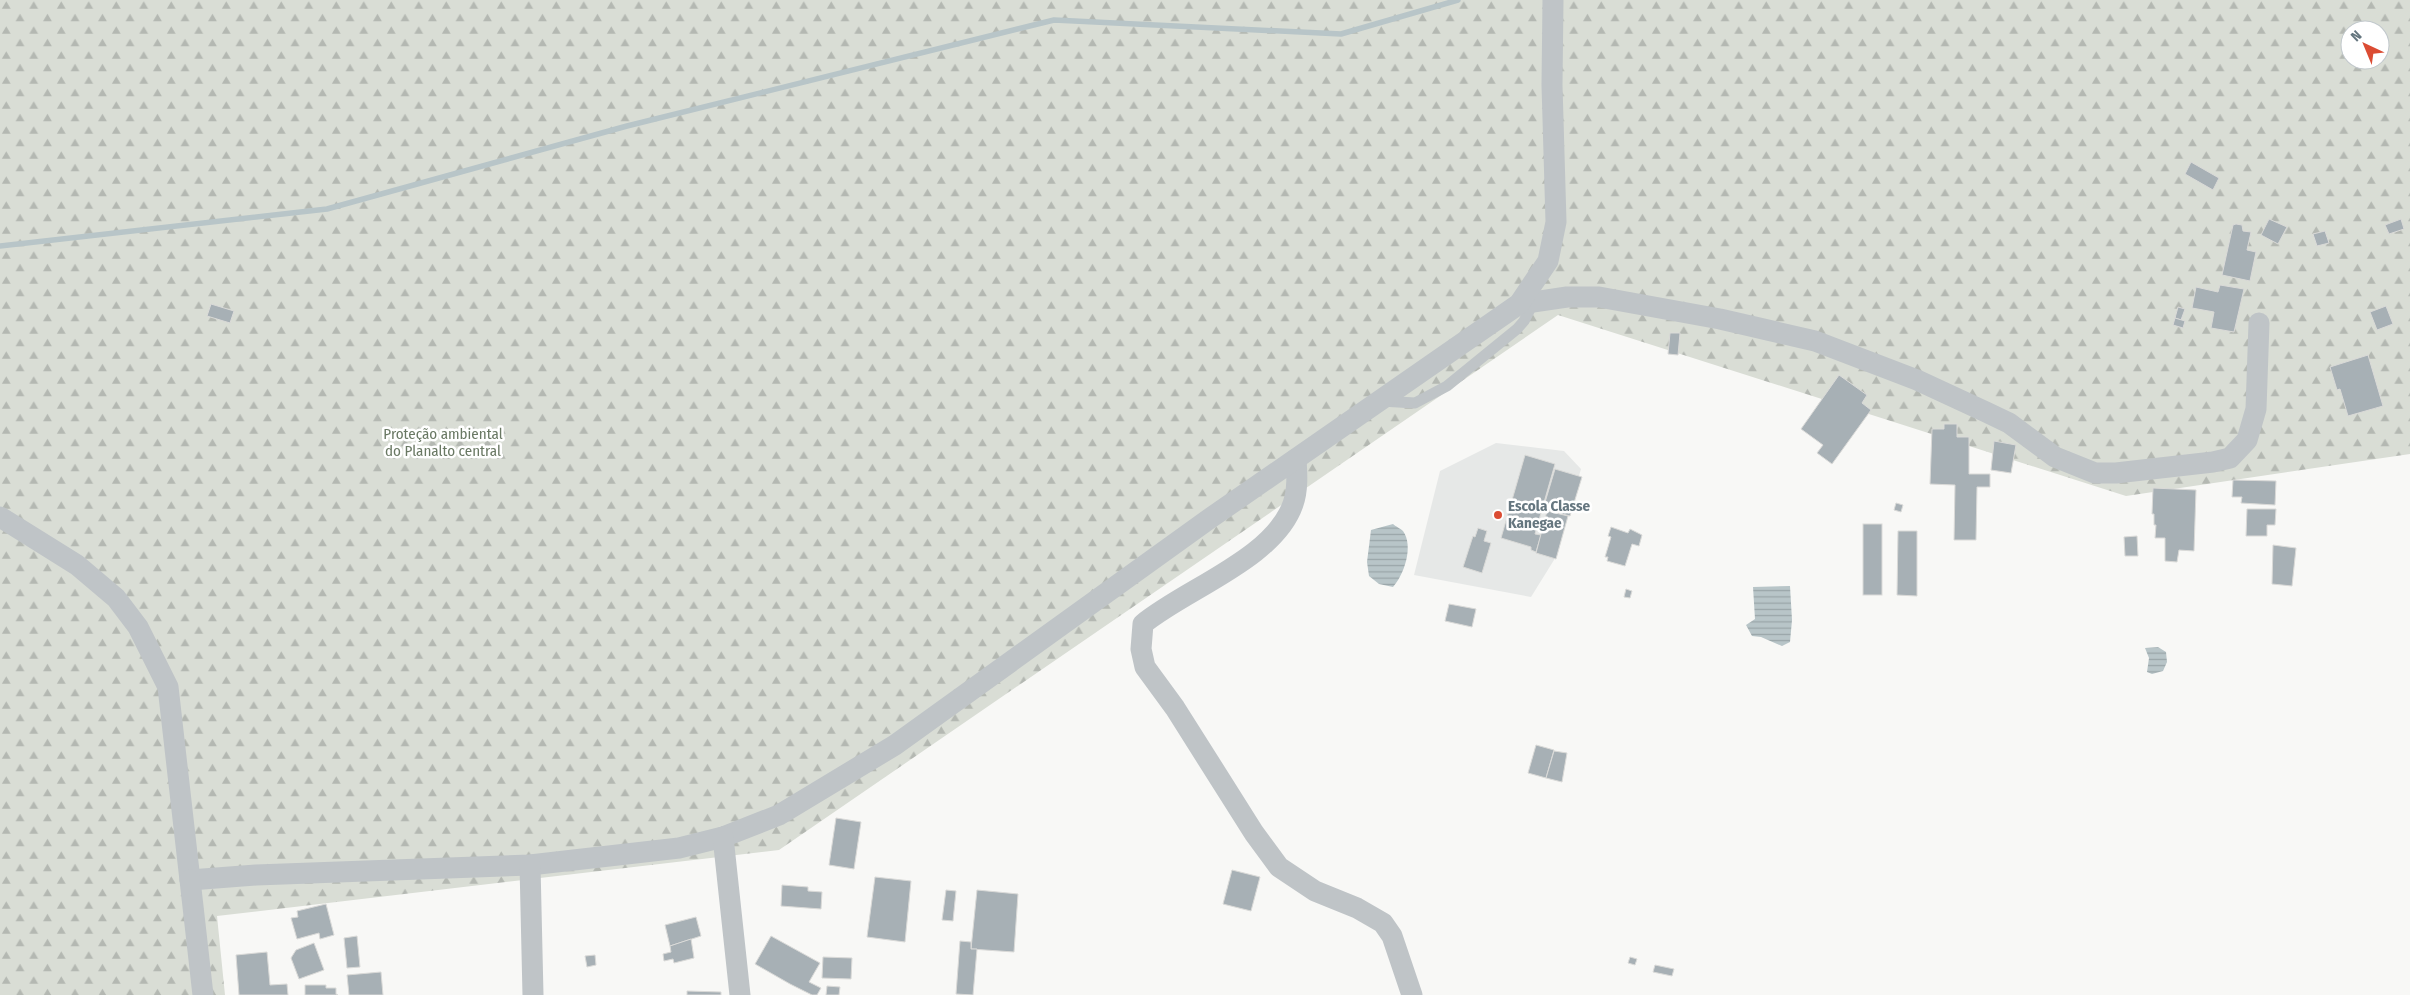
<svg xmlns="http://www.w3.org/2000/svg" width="2410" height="995" viewBox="0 0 2410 995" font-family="'Fira Sans Condensed',sans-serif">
<defs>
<pattern id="forest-firs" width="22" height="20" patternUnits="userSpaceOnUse" patternTransform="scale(1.25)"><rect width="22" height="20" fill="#d9ddd5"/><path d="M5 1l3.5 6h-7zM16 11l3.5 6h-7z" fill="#b4b8b2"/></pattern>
<pattern id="water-rules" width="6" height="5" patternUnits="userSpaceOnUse" patternTransform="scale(1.25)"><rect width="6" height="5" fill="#b8c5c8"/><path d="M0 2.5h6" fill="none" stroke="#99a5a8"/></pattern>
</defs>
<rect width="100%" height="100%" fill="#f8f8f6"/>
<polygon fill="#e6e8e7" points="1496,443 1564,451 1581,469 1554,560 1531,597 1414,575 1440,471"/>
<path fill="url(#forest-firs)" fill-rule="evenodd" d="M0,0H2410V454L2126,496L1558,315L779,850L217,916L225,995H0ZM2350,30H2380V60H2350Z"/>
<g fill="url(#water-rules)">
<path d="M1393,524C1395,526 1401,529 1403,531C1414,546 1404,575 1393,587L1379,584L1369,576L1367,562L1371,530Z"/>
<polygon points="1790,586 1792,620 1790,642 1782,646 1761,637 1752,636 1746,625 1755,619 1753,587"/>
<polygon points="2158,647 2166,652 2167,662 2163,671 2152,674 2147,672 2149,658 2145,648"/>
</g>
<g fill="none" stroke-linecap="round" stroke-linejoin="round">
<polyline stroke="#b8c5c8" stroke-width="5.5" points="0,246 327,209 627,126 1054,20 1341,34 1458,0"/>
</g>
<g fill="#a7b0b5" stroke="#dadad8">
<polygon points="2191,162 2219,178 2213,190 2185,174"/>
<polygon points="2269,219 2287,227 2278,244 2261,235"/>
<polygon points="2401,219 2404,229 2389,234 2385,225"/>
<polygon points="2236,224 2242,225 2243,231 2251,232 2247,250 2256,252 2250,281 2222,275 2233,225"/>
<polygon points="2325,231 2329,243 2317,246 2313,234"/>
<polygon points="2220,285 2244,289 2234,332 2211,328 2214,312 2192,308 2196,287 2218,292"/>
<polygon points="211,304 234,311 230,323 207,316"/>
<polygon points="2386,306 2393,324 2377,330 2370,312"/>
<polygon points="2178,307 2185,309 2181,320 2175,318"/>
<polygon points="2175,318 2185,321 2183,328 2173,325"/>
<polygon points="1670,333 1680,333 1678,355 1668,354"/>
<polygon points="2368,355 2383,406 2348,416 2340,389 2337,390 2330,367"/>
<polygon points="1839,375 1867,395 1862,403 1871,410 1832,464 1817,453 1823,445 1801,429"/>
<polygon points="1944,424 1957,424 1957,437 1969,437 1969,474 1990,474 1990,487 1977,487 1976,540 1954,540 1955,485 1930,484 1932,429 1944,429"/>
<polygon points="1994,441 2016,445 2011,473 1991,470"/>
<polygon points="1525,455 1555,464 1535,534 1541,535 1536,552 1531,550 1531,547 1501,538"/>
<polygon points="1555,469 1582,477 1570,516 1543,509"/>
<polygon points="2233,480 2276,481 2275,505 2241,503 2242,497 2232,497"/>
<polygon points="2153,488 2196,490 2194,551 2179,550 2177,562 2165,561 2165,538 2155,538 2156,525 2154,525 2154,514 2152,514"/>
<polygon points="1896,503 1903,505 1901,512 1894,510"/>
<polygon points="2247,509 2276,509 2275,525 2267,525 2267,536 2246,536"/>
<polygon points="1547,511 1568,516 1556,559 1536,553"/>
<rect x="1863" y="524" width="19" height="71"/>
<polygon points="1611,527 1628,533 1630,529 1642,535 1639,546 1632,544 1625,566 1607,561 1608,557 1605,557 1611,537 1608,536"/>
<polygon points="1478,528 1487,531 1484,541 1491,543 1482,573 1463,567 1473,536 1475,537"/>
<polygon points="1898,531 1917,531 1917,596 1897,595"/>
<polygon points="2137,536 2138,556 2125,556 2124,537"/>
<polygon points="2273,545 2296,548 2292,586 2272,584"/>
<polygon points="1626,589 1632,591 1630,598 1624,597"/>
<polygon points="1449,604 1476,609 1472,627 1445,621"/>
<polygon points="1536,745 1554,750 1546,778 1528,773"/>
<polygon points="1554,751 1567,753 1562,782 1546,778"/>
<polygon points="836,818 861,822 854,869 829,865"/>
<polygon points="1232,870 1260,877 1251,911 1223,904"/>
<polygon points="875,877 911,881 905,942 867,937"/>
<polygon points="782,885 808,887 808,891 822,892 821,909 781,906"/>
<polygon points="946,890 956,891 953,921 942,920"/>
<polygon points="977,890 1018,894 1014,952 971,949"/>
<polygon points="326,904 334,935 320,939 319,933 297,939 291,918 298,917 297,911"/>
<polygon points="696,917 701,936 670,946 665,925"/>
<polygon points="357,936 360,967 347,968 344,938"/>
<polygon points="771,936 820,963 809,982 821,988 817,995 812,995 790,984 755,964"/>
<polygon points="691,939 694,958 674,963 673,959 664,961 663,954 671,952 670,946"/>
<polygon points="960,941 971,942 971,949 977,949 973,995 956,994"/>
<polygon points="314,943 324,970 299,979 291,958 296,950"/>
<polygon points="267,952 270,985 287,984 288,995 239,995 236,955"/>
<polygon points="595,955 596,965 587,967 585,956"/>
<polygon points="823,957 852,958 851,979 822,978"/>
<polygon points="1630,957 1637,959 1635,965 1628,963"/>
<polygon points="1655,965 1674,969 1672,976 1653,972"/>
<polygon points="381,972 383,995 349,995 347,975"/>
<polygon points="305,985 326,985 326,988 336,988 336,994 338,995 305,995"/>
<polygon points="827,986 840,987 839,995 826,995"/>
<polygon points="687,991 721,992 721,995 687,995"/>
</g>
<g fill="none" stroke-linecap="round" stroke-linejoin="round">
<polyline stroke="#bfc4c7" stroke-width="11" points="1381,401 1415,403 1447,386 1517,329 1524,321 1534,301"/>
<g stroke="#bfc4c7" stroke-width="21">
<polyline points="1519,304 1567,297 1599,297 1720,319 1815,341 1917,380 1986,412 2009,423 2055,457 2095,473 2116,473 2213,462 2230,458 2247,440 2256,409 2259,323"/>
<path d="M1296,459C1297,474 1298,490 1293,504C1274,559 1185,589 1143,624L1141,649L1145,667L1175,708L1254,833L1279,867L1315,891L1357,908L1383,923L1392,936L1412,995"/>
<polyline points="0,517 77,565 116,598 138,627 168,687 190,880 256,875 530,865 679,848 723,837 779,815 895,745 1209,519 1519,304 1548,261 1556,222 1552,85 1553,0"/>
<polyline points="723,837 740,995"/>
<polyline points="530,865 533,995"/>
<polyline points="190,880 203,995"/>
</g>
</g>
<circle fill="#db4c33" stroke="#fff" stroke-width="2" cx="1498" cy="515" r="5"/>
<g text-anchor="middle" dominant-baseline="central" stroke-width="5" stroke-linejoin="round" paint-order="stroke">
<g font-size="15" fill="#697863" stroke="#fff">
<text x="443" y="434">Proteção ambiental<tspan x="443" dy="17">do Planalto central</tspan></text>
</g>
<g font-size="15" font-weight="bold" fill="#65767f" stroke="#fff" text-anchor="start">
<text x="1508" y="506">Escola Classe<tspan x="1508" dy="17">Kanegae</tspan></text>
</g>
</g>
<g transform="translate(2365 45) rotate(316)"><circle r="24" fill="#ffffff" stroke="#c1c8cc"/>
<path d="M0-4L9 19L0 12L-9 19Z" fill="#db4c33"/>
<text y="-8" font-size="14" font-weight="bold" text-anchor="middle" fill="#65767f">N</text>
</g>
</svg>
